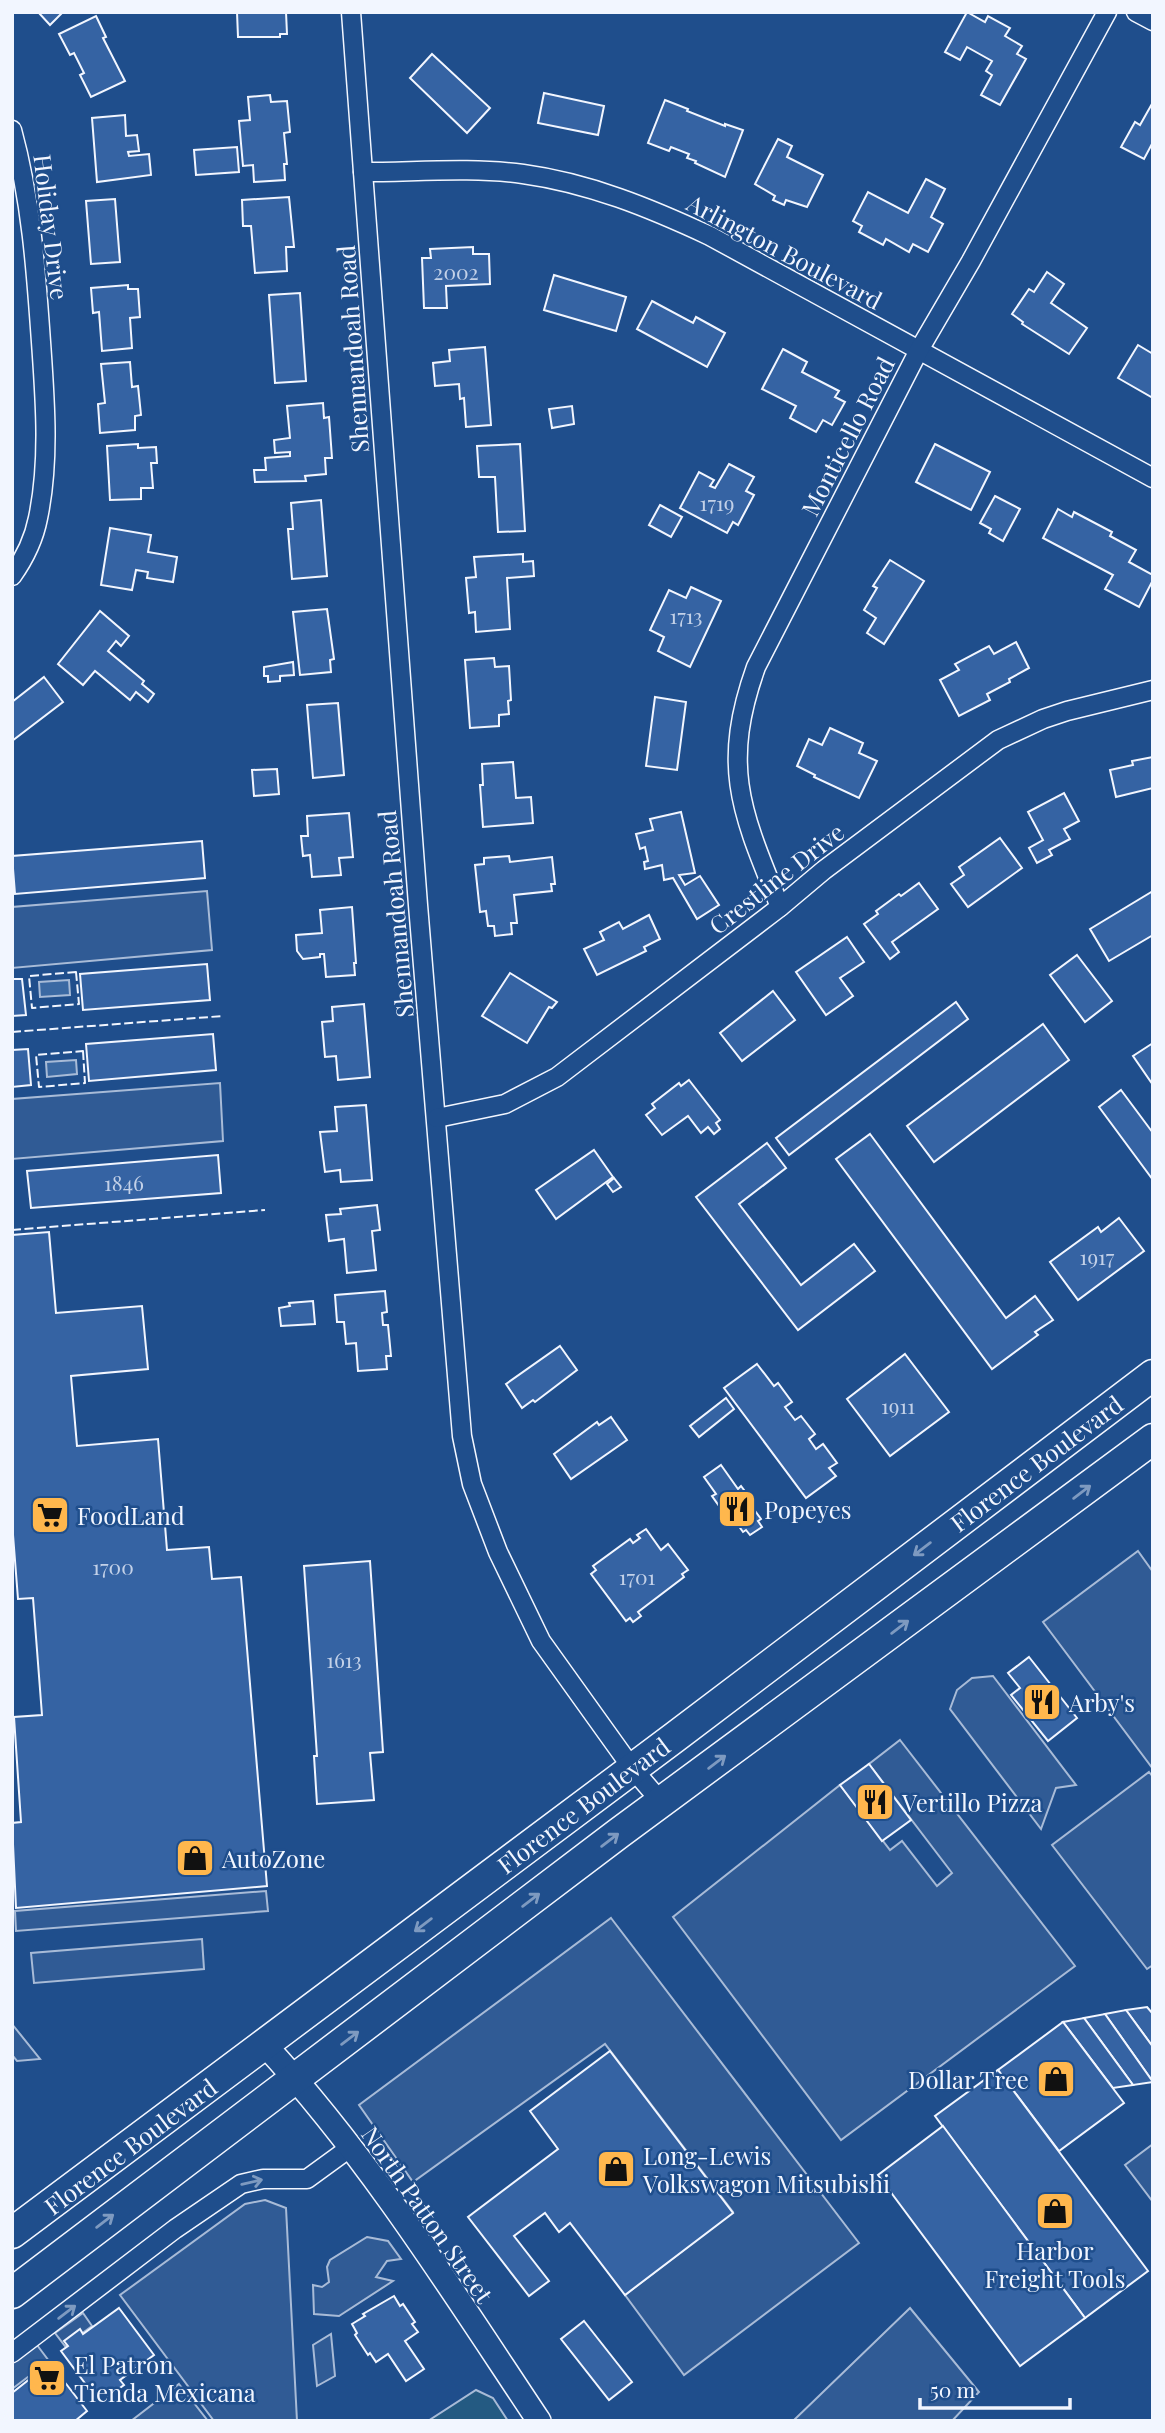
<svg xmlns="http://www.w3.org/2000/svg" width="1165" height="2433" viewBox="0 0 1165 2433" font-family="'Playfair Display',serif">
<rect width="100%" height="100%" fill="#1f4e8c"/>
<polygon fill="#245a82" stroke="#a8bbd7" stroke-width="2" points="476,2390 493,2398 508,2421 428,2421"/>
<g fill="#305b95" stroke="#a8bbd7" stroke-width="2">
<polygon points="207,891 212,950 12,968 12,907"/>
<polygon points="220,1083 223,1141 12,1159 12,1099"/>
<polygon points="1138,1551 1153,1572 1153,1769 1043,1622"/>
<polygon points="993,1676 1076,1785 1056,1788 1041,1829 950,1709 957,1690 972,1678"/>
<polygon points="900,1740 1075,1966 841,2140 673,1917 840,1785 890,1850 902,1841 937,1886 952,1873 869,1764"/>
<polygon points="1149,1772 1153,1777 1153,1965 1147,1969 1052,1845"/>
<polygon points="266,1891 268,1911 16,1931 15,1911"/>
<polygon points="611,1918 859,2243 684,2375 625,2295 733,2212 605,2044 413,2182 359,2105"/>
<polygon points="202,1939 204,1969 34,1983 31,1953"/>
<polygon points="12,2024 40,2059 17,2061 12,2055"/>
<polygon points="1153,2144 1153,2202 1125,2165"/>
<polygon points="265,2200 286,2208 297,2421 214,2421 120,2295 245,2204"/>
<polygon points="367,2237 388,2241 401,2259 387,2261 376,2277 393,2281 339,2316 314,2314 313,2285 322,2287 329,2282 327,2267 330,2260"/>
<polygon points="910,2308 979,2392 952,2421 793,2421"/>
<polygon points="83,2313 92,2326 65,2346 55,2333"/>
<polygon points="331,2334 335,2376 317,2386 313,2345"/>
<polygon points="37,2345 49,2361 12,2389 12,2364"/>
<polygon points="179,2384 208,2421 131,2421"/>
</g>
<g fill="#3b69a3" stroke="#a8bbd7" stroke-width="2">
<polygon points="69,980 70,995 40,997 39,982"/>
<polygon points="76,1060 77,1074 47,1077 46,1062"/>
</g>
<g fill="#3563a3" stroke="#f2f6ff" stroke-width="2">
<polygon points="38,12 63,12 50,25"/>
<polygon points="237,12 286,12 287,34 280,34 280,37 238,37"/>
<polygon points="967,12 985,22 988,16 1010,28 1005,36 1022,46 1017,54 1026,59 1000,105 981,95 992,75 986,71 992,61 967,47 960,60 945,52"/>
<polygon points="96,16 106,37 103,38 125,81 91,97 80,75 84,73 74,53 70,55 59,34"/>
<polygon points="432,54 490,108 467,133 410,78"/>
<polygon points="544,93 604,106 598,135 538,123"/>
<polygon points="270,95 271,102 287,101 290,132 284,133 287,164 284,164 285,180 254,182 253,165 243,166 239,121 250,120 248,97"/>
<polygon points="665,100 688,109 687,111 725,126 725,124 743,130 725,177 695,163 696,161 687,158 689,154 671,147 669,151 648,143"/>
<polygon points="1153,102 1153,142 1144,159 1121,147 1135,122 1140,125"/>
<polygon points="125,115 126,136 137,135 139,151 128,152 129,156 149,154 151,175 97,182 92,118"/>
<polygon points="778,139 792,146 787,157 823,175 807,207 786,200 784,205 773,200 775,196 755,184"/>
<polygon points="237,147 239,172 196,175 194,150"/>
<polygon points="926,179 945,189 931,217 943,224 928,252 913,244 909,252 886,239 883,245 859,232 862,226 853,221 868,192 908,213"/>
<polygon points="289,197 294,247 286,247 287,271 255,273 251,226 243,226 242,200"/>
<polygon points="115,199 120,262 91,264 86,201"/>
<polygon points="473,247 473,254 489,254 490,284 446,286 447,308 424,308 422,258 431,258 430,249"/>
<polygon points="1047,272 1064,284 1051,303 1087,328 1069,354 1022,324 1023,322 1012,314 1029,289 1034,292"/>
<polygon points="554,275 626,297 616,331 544,310"/>
<polygon points="128,285 128,289 138,289 140,317 130,318 132,348 102,351 99,312 93,313 91,288"/>
<polygon points="300,293 306,381 275,383 269,295"/>
<polygon points="652,301 693,323 696,317 725,333 707,367 637,329"/>
<polygon points="1138,345 1153,354 1153,398 1118,378"/>
<polygon points="485,347 491,425 466,427 464,398 460,399 459,384 435,386 433,363 450,361 449,350"/>
<polygon points="783,349 807,362 802,372 839,391 835,397 845,402 832,425 823,420 816,432 790,418 796,406 762,389"/>
<polygon points="130,362 132,387 138,386 141,415 135,416 135,430 100,433 98,404 105,403 101,364"/>
<polygon points="323,403 324,418 329,417 332,458 325,458 326,474 305,476 306,481 255,482 254,470 266,470 265,458 290,456 290,452 275,453 274,440 290,438 287,406"/>
<polygon points="572,406 574,424 552,428 549,409"/>
<polygon points="138,444 138,448 156,447 157,463 151,463 153,488 141,488 141,499 110,500 107,446"/>
<polygon points="520,444 525,531 498,532 495,477 479,477 477,446"/>
<polygon points="935,444 990,472 971,510 916,482"/>
<polygon points="729,464 754,477 746,491 754,495 738,525 733,522 727,533 680,508 699,472 714,480 710,486 715,488"/>
<polygon points="995,496 1020,509 1003,541 989,533 991,529 980,523"/>
<polygon points="321,500 327,576 292,579 288,529 293,529 291,503"/>
<polygon points="660,505 682,517 671,537 649,525"/>
<polygon points="1058,509 1072,517 1074,512 1112,532 1110,536 1136,550 1129,562 1153,575 1153,580 1139,607 1105,589 1113,575 1043,538"/>
<polygon points="110,528 151,535 148,552 177,557 173,582 147,578 148,572 136,570 132,590 101,585"/>
<polygon points="523,554 523,562 533,561 534,576 507,578 510,629 476,632 475,612 469,613 466,578 476,577 474,557"/>
<polygon points="890,560 924,581 884,644 867,633 876,618 864,610 877,588 873,586"/>
<polygon points="691,587 721,601 690,667 658,651 664,637 650,630 669,590 686,598"/>
<polygon points="327,609 334,659 330,660 331,672 300,675 293,612"/>
<polygon points="100,611 129,636 121,646 116,641 108,651 144,681 142,684 154,694 148,702 136,692 130,700 95,671 83,685 58,664"/>
<polygon points="1016,642 1029,668 1009,679 1010,682 987,694 990,700 959,716 940,680 959,670 955,664 989,646 994,654"/>
<polygon points="494,658 495,667 509,666 511,700 508,701 509,714 499,715 499,726 470,728 465,660"/>
<polygon points="293,662 294,675 280,676 280,681 268,682 268,676 264,676 264,667"/>
<polygon points="44,677 63,702 12,741 12,702"/>
<polygon points="655,697 686,702 677,770 646,766"/>
<polygon points="338,703 344,775 313,778 307,705"/>
<polygon points="830,728 863,743 859,753 877,761 859,798 814,777 815,775 797,766 809,739 822,745"/>
<polygon points="1153,757 1153,788 1116,797 1110,770 1133,765 1132,761"/>
<polygon points="513,762 516,798 531,797 533,823 483,827 480,785 483,785 482,764"/>
<polygon points="277,769 279,794 254,796 252,770"/>
<polygon points="1064,793 1079,821 1064,829 1070,839 1049,850 1052,855 1037,863 1029,848 1043,840 1028,812"/>
<polygon points="681,812 695,873 679,875 685,885 700,876 719,905 697,919 673,878 664,880 662,865 645,869 644,862 648,861 645,847 640,849 636,834 653,830 650,819"/>
<polygon points="349,813 353,857 339,858 341,875 312,877 310,855 303,856 301,836 308,836 307,816"/>
<polygon points="1000,838 1022,868 968,907 951,884 964,875 959,867"/>
<polygon points="202,841 205,878 15,894 12,856"/>
<polygon points="509,856 510,862 552,857 555,884 551,884 552,891 514,895 517,923 511,923 512,934 495,936 494,926 488,926 486,911 480,912 475,865 484,864 484,858"/>
<polygon points="919,883 938,909 892,942 899,952 890,959 864,924 878,914 876,911 899,894 901,896"/>
<polygon points="1153,891 1153,935 1109,961 1090,929"/>
<polygon points="352,907 356,963 354,963 355,975 326,977 324,954 320,954 320,957 303,959 297,951 296,935 322,933 320,910"/>
<polygon points="649,915 660,939 644,947 646,951 597,975 584,949 604,940 600,932 619,922 623,929"/>
<polygon points="847,937 864,962 840,978 853,996 826,1015 796,972"/>
<polygon points="1077,955 1112,1001 1085,1022 1050,975"/>
<polygon points="207,964 210,1000 83,1010 80,974"/>
<polygon points="510,973 557,1002 552,1008 549,1007 527,1043 482,1016"/>
<polygon points="12,979 22,979 26,1015 12,1016"/>
<polygon points="773,991 795,1020 742,1061 720,1033"/>
<polygon points="956,1002 968,1019 789,1155 776,1138"/>
<polygon points="364,1004 370,1077 338,1080 336,1056 325,1057 322,1022 333,1021 332,1007"/>
<polygon points="1043,1024 1069,1060 934,1162 907,1126"/>
<polygon points="213,1034 216,1070 89,1081 86,1044"/>
<polygon points="1153,1043 1153,1085 1133,1056"/>
<polygon points="28,1049 31,1085 12,1087 12,1050"/>
<polygon points="689,1080 720,1120 716,1123 720,1129 714,1134 708,1127 701,1133 688,1116 662,1135 646,1115 655,1108 652,1104 679,1083 681,1086"/>
<polygon points="1121,1090 1153,1133 1153,1180 1099,1107"/>
<polygon points="366,1105 372,1180 341,1182 340,1170 325,1172 320,1132 337,1131 335,1107"/>
<polygon points="870,1134 1006,1318 1035,1296 1053,1320 1035,1332 1038,1335 992,1369 836,1159"/>
<polygon points="767,1143 786,1168 739,1204 801,1285 854,1244 875,1271 798,1330 696,1197"/>
<polygon points="594,1150 613,1177 556,1219 536,1190"/>
<polygon points="218,1155 221,1193 31,1208 27,1171"/>
<polygon points="614,1178 621,1187 613,1192 607,1184"/>
<polygon points="377,1205 380,1230 372,1231 376,1270 347,1273 344,1239 329,1241 326,1215 341,1214 340,1209"/>
<polygon points="1119,1218 1144,1251 1078,1300 1050,1262 1098,1227 1101,1232"/>
<polygon points="49,1232 56,1313 142,1306 148,1369 71,1376 77,1446 158,1439 167,1550 209,1547 212,1579 241,1577 267,1886 16,1908 12,1823 21,1822 14,1717 42,1715 33,1598 18,1599 12,1522 12,1235"/>
<polygon points="385,1291 387,1312 382,1313 383,1325 388,1325 391,1356 386,1356 387,1369 358,1371 356,1343 346,1344 344,1322 337,1322 335,1295"/>
<polygon points="313,1301 315,1324 281,1326 279,1308 290,1306 289,1303"/>
<polygon points="560,1346 577,1370 535,1402 533,1400 522,1408 506,1384"/>
<polygon points="905,1354 949,1412 890,1456 847,1399"/>
<polygon points="757,1364 774,1386 778,1383 792,1402 785,1407 795,1420 801,1416 815,1434 809,1439 816,1449 823,1444 837,1463 829,1468 836,1476 806,1498 724,1388"/>
<polygon points="726,1398 734,1409 699,1437 690,1426"/>
<polygon points="611,1417 627,1440 571,1479 554,1454 597,1422 599,1425"/>
<polygon points="721,1465 738,1489 741,1486 750,1498 747,1500 761,1519 758,1521 762,1527 750,1535 746,1530 743,1532 733,1518 729,1520 712,1496 716,1494 704,1477"/>
<polygon points="646,1529 661,1550 668,1544 688,1570 682,1574 684,1577 638,1612 641,1616 633,1622 630,1618 626,1621 591,1574 596,1570 593,1566 630,1539 633,1543 640,1538 637,1535"/>
<polygon points="370,1561 383,1752 370,1753 374,1800 317,1804 314,1756 317,1756 304,1566"/>
<polygon points="1029,1657 1077,1718 1048,1741 1011,1695 1020,1688 1008,1673"/>
<polygon points="869,1764 911,1820 882,1841 840,1785"/>
<polygon points="1147,2007 1153,2014 1153,2047 1126,2010"/>
<polygon points="1126,2010 1153,2047 1153,2082 1105,2014"/>
<polygon points="1105,2014 1153,2082 1133,2085 1084,2018"/>
<polygon points="1084,2018 1133,2085 1113,2088 1063,2022"/>
<polygon points="1063,2022 1124,2103 1059,2151 998,2070"/>
<polygon points="610,2051 733,2213 625,2295 570,2223 559,2232 545,2213 514,2236 549,2281 529,2296 468,2217 558,2149 530,2111"/>
<polygon points="998,2070 1148,2271 1085,2318 935,2116"/>
<polygon points="943,2126 1085,2318 1020,2366 878,2175"/>
<polygon points="394,2296 400,2306 403,2304 415,2322 412,2324 418,2332 405,2341 424,2369 406,2381 388,2354 376,2362 370,2353 368,2355 355,2335 357,2333 352,2324 365,2316 363,2314"/>
<polygon points="119,2308 154,2355 120,2380 124,2385 107,2397 104,2392 96,2398 61,2351 68,2346 64,2341 80,2329 83,2334"/>
<polygon points="584,2321 632,2382 609,2400 561,2339"/>
<polygon points="50,2363 87,2411 75,2421 12,2421 12,2393"/>
</g>
<g fill="none" stroke-linecap="round" stroke-linejoin="round">
<g stroke="#f2f6ff" stroke-width="21">
<g id="minor">
<polyline points="351,12 418,905 462,1436 472,1484 498,1552 541,1641 632,1768 662,1803"/>
<polyline points="1136,12 1153,21"/>
<path d="M12,130C31,199 36,270 41,342C45,399 50,461 38,518C34,539 24,559 12,576"/>
<path d="M363,172C416,172 471,167 523,174C589,183 650,208 710,236L1153,478"/>
<path d="M780,907C742,813 720,768 756,667L919,350L971,261L1107,12"/>
<polyline points="437,1118 505,1104 557,1077 780,907 824,870 998,740 1043,719 1067,711 1153,690"/>
<polyline points="12,2353 175,2229 241,2184 263,2179 307,2179 351,2147"/>
</g>
</g>
<g stroke="#f2f6ff" stroke-width="26">
<path id="tertiary" d="M265,2045C370,2159 453,2292 539,2421"/>
</g>
<g stroke="#f2f6ff" stroke-width="33">
<g id="trunk">
<polyline points="12,2233 675,1737 1153,1375"/>
<polyline points="12,2293 619,1833 1153,1439"/>
</g>
</g>
<use href="#minor" stroke="#1f4e8c" stroke-width="18"/>
<use href="#tertiary" stroke="#1f4e8c" stroke-width="23"/>
<use href="#trunk" stroke="#1f4e8c" stroke-width="30"/>
<g stroke="#f2f6ff" stroke-width="2" stroke-dasharray="9 3.5" stroke-linecap="butt">
<polygon points="76,972 79,1004 32,1008 29,976"/>
<polyline points="12,1032 223,1016"/>
<polygon points="83,1051 85,1083 39,1087 36,1055"/>
<polyline points="12,1230 265,1210"/>
</g>
</g>
<defs><path id="oneway-shaft" d="M-6 0H5M1.5-3L5.5 0L1.5 3" fill="none" stroke-width="1.6" stroke-linecap="round" stroke-linejoin="round" transform="scale(1.75)"/></defs>
<g stroke="#7e9ac0">
<use href="#oneway-shaft" transform="translate(1082 1492) rotate(-37)"/>
<use href="#oneway-shaft" transform="translate(922 1549) rotate(143)"/>
<use href="#oneway-shaft" transform="translate(900 1627) rotate(-37)"/>
<use href="#oneway-shaft" transform="translate(717 1762) rotate(-37)"/>
<use href="#oneway-shaft" transform="translate(610 1840) rotate(-37)"/>
<use href="#oneway-shaft" transform="translate(531 1900) rotate(-37)"/>
<use href="#oneway-shaft" transform="translate(423 1925) rotate(143)"/>
<use href="#oneway-shaft" transform="translate(350 2038) rotate(-37)"/>
<use href="#oneway-shaft" transform="translate(252 2182) rotate(-13)"/>
<use href="#oneway-shaft" transform="translate(105 2221) rotate(-37)"/>
<use href="#oneway-shaft" transform="translate(67 2312) rotate(-37)"/>
</g>
<defs>
<g id="restaurant-square" transform="scale(2.0125)"><rect x="-9" y="-9" width="18" height="18" rx="4" fill="#ffb74d" stroke="#1f4e8c"/><path d="M-5-6h1v4h1v-4h1v4h1v-4h1v5L-1.5 .5V6h-2V.5L-5-1ZM5-6V6H3V1.5H1.5Q1.5-4 5-6Z" fill="#111"/></g>
<g id="supermarket-square" transform="scale(2.0125)"><rect x="-9" y="-9" width="18" height="18" rx="4" fill="#ffb74d" stroke="#1f4e8c"/><path d="M-6-5.5h2.5l.6 2H6L4.5 2H-2.5L-4.4-4H-6ZM-1.5 3.2a1.3 1.3 0 1 0 .1 0ZM3 3.2a1.3 1.3 0 1 0 .1 0Z" fill="#111"/></g>
<g id="shop-square" transform="scale(2.0125)"><rect x="-9" y="-9" width="18" height="18" rx="4" fill="#ffb74d" stroke="#1f4e8c"/><path d="M-5-2.5h2.3a2.7 3.5 0 0 1 5.4 0H5L5.5 6h-11ZM-1.5-2.5h3a1.5 2.3 0 0 0-3 0Z" fill="#111"/></g>
</defs>
<g fill-rule="evenodd">
<use href="#restaurant-square" x="737" y="1509"/>
<use href="#supermarket-square" x="50" y="1515"/>
<use href="#restaurant-square" x="1042" y="1702"/>
<use href="#restaurant-square" x="875" y="1802"/>
<use href="#shop-square" x="195" y="1858"/>
<use href="#shop-square" x="1056" y="2079"/>
<use href="#shop-square" x="616" y="2169"/>
<use href="#shop-square" x="1055" y="2211"/>
<use href="#supermarket-square" x="47" y="2378"/>
</g>
<g text-anchor="middle" dominant-baseline="central" stroke-width="5" stroke-linejoin="round" paint-order="stroke">
<g font-size="21" fill="#c3d1e8">
<text x="456" y="271">2002</text>
<text x="717" y="502">1719</text>
<text x="686" y="615">1713</text>
<text x="124" y="1182">1846</text>
<text x="1097" y="1256">1917</text>
<text x="898" y="1405">1911</text>
<text x="113" y="1566">1700</text>
<text x="637" y="1576">1701</text>
<text x="344" y="1659">1613</text>
</g>
<g font-size="24" fill="#f2f6ff" stroke="#1f4e8c">
<text transform="translate(52 227) rotate(83)">Holiday Drive</text>
<text transform="translate(785 251) rotate(28)">Arlington Boulevard</text>
<text transform="translate(352 349) rotate(-94)">Shennandoah Road</text>
<text transform="translate(847 436) rotate(-63)">Monticello Road</text>
<text transform="translate(776 878) rotate(-38)">Crestline Drive</text>
<text transform="translate(395 914) rotate(-95)">Shennandoah Road</text>
<text transform="translate(1036 1463) rotate(-37)">Florence Boulevard</text>
<text transform="translate(583 1805) rotate(-37)">Florence Boulevard</text>
<text transform="translate(130 2146) rotate(-37)">Florence Boulevard</text>
<text transform="translate(428 2214) rotate(55)">North Patton Street</text>
</g>
<g font-size="24" fill="#f2f6ff" stroke="#1f4e8c" text-anchor="start">
<text x="764" y="1509">Popeyes</text>
<text x="77" y="1515">FoodLand</text>
<text x="1069" y="1702">Arby's</text>
<text x="902" y="1802">Vertillo Pizza</text>
<text x="222" y="1858">AutoZone</text>
<text x="1029" y="2079" text-anchor="end">Dollar Tree</text>
<text x="643" y="2155">Long-Lewis<tspan x="643" dy="28">Volkswagon Mitsubishi</tspan></text>
<text x="1055" y="2250" text-anchor="middle">Harbor<tspan x="1055" dy="28">Freight Tools</tspan></text>
<text x="74" y="2364">El Patron<tspan x="74" dy="28">Tienda Mexicana</tspan></text>
</g>
</g>
<rect width="1165" height="2433" fill="none" stroke="#f2f6ff" stroke-width="28"/>
<path d="M920 2398v10h150v-10" fill="none" stroke="#f2f6ff" stroke-width="3.5"/>
<text x="930" y="2398" font-size="21" fill="#f2f6ff" stroke="#1f4e8c" stroke-width="5" paint-order="stroke">50 m</text>
</svg>
